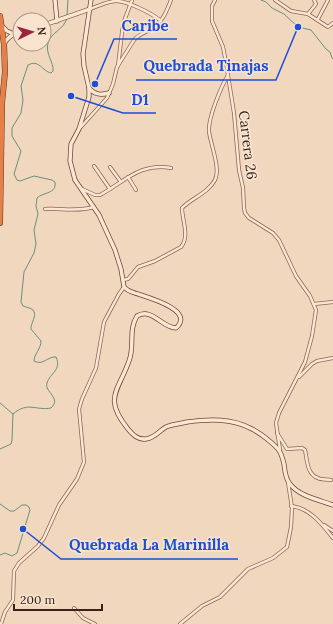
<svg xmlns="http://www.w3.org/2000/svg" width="333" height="624" viewBox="0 0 333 624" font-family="Lora,serif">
<rect width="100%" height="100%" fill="#f0d7be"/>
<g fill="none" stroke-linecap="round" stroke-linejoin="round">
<g stroke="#69907e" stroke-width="1">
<polyline points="261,0 266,2 272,8 284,14 298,27 311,30 326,49 330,52 332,58 333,59"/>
<polyline points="67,15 68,0"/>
<polyline points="0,403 13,414"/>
<path d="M0,449L11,444L12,440L13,414C28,401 36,411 51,408C62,398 44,392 47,383C50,373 62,370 56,357C48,356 43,366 34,361C34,354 41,349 41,341L31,329C30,324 38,315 33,310C31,308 26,307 23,306L21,302L24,272L34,253L36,244L34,230L38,214L36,206L37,198C43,192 57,194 55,182L52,180L34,176L20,181L17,180L14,174L21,151L12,136V128L21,113L23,100L21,86L28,65C39,59 42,71 51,73L53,71C54,62 45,54 48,43C51,32 64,30 67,18"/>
<polyline points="0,504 10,511 14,511 22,505 26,505 29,507 30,510 17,553 12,556 5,553 0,555"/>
</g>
<g stroke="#8a6756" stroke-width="4">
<g id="street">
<polyline points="215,0 212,6 212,21 223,47 226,63 234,113 239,170 243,188 244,208 245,213 249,218 273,233 279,240 296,276 310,296 316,310 312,336 305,362 279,413 276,423 280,450"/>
<polyline points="275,0 291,11 308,14 328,27 333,23"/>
<path d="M90,9C98,6 106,2 115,1C126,0 153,14 161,21"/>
<polyline points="308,14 316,4 314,0"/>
<polyline points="318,19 328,0"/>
<polyline points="118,66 123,24 132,0"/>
<path d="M80,128L107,98L113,84L117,67L134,40C139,34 145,33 151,29C163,22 166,12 171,0"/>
<polyline points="94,166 110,189"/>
<polyline points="110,167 121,182"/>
<polyline points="128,177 136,190"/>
<path d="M82,189L95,195H100C124,182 141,162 171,168"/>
<path d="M45,209C61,208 78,212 94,207"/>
<path d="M123,280L128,279L138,267L155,261L181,247C190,236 182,220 182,208C192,198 208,193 215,180C221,168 210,143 209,131C208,118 221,87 228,75"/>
<polyline points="314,304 333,302"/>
<polyline points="299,377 312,364 317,361 333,358"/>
<path d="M277,433L287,449L302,448L305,450C307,459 307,475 318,478C321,480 327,479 331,480"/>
<path d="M291,506C310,508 322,524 333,538"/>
<polyline points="324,525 333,531"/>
<polyline points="74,608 83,618 95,624"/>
<polyline points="1,624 5,612 13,600 14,571 19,563 38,546 44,538 59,505 77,479 84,462 79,409 82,399 96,368 104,322 119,294 124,287"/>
<polyline points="180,624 202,606 220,597 248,569 273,558 287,547 291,527 292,508 288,482"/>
</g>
</g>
<g stroke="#6b4839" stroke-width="5">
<g id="secondary">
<polyline points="55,0 57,21"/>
<path d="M91,0L83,54L84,66L89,88V97L79,129L71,144L70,161L75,180L99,215L115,250L121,269L124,287C126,289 128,291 132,292C142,296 197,309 176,328C162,328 152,307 137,316C128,330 135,346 129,361C118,392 103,398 128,429C133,435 138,440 146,439C155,438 159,431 166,427C173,424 180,424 187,422C209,419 232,418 252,429C260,433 276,445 280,452C282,456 283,460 284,464C285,471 285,478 290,484C299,496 319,500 333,505"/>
<polyline points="44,25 90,9"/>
<polyline points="2,26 7,31 14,34"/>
<path d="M4,44C8,37 12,34 20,33"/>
<path d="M89,88C95,95 101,95 109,93"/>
</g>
</g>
<g stroke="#57362b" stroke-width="6">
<polyline id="highway" points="0,16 4,44 5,72 2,103 0,223"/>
</g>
<use href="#street" stroke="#fbe6d2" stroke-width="2.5"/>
<use href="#secondary" stroke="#fbe6d2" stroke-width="3.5"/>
<use href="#highway" stroke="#e68049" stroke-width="5"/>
</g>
<g text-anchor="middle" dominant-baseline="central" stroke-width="3.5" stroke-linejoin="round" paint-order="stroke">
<g font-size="14" fill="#38231c" stroke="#f7e3ce">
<text transform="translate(248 145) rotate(83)">Carrera 26</text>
</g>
</g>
<path fill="none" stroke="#1d4ed8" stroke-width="1.5" d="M95 84L114 39H177M298 27L276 80H136M71 96L123 113H156M23 529L61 559H238"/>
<g fill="#1d4ed8" stroke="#f7e3ce" stroke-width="1.5">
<circle cx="95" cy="84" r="4"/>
<circle cx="298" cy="27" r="4"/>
<circle cx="71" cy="96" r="4"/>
<circle cx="23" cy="529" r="4"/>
</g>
<g font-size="15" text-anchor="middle" font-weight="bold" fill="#1d4ed8" stroke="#f7e3ce" stroke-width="3.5" stroke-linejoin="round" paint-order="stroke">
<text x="145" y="31">Caribe</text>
<text x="206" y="71">Quebrada Tinajas</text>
<text x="140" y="105">D1</text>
<text x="149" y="550">Quebrada La Marinilla</text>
</g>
<g transform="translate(32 32) rotate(85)"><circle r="19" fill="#f7e3ce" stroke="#ab9687"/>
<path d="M0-3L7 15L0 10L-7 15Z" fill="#9c233d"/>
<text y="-6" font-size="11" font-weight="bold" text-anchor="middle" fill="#38231c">N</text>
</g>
<path d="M14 604v6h88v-6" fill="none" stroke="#38231c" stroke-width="2"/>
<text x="20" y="604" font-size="12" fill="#38231c" stroke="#f7e3ce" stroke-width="3" paint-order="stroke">200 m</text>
</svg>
